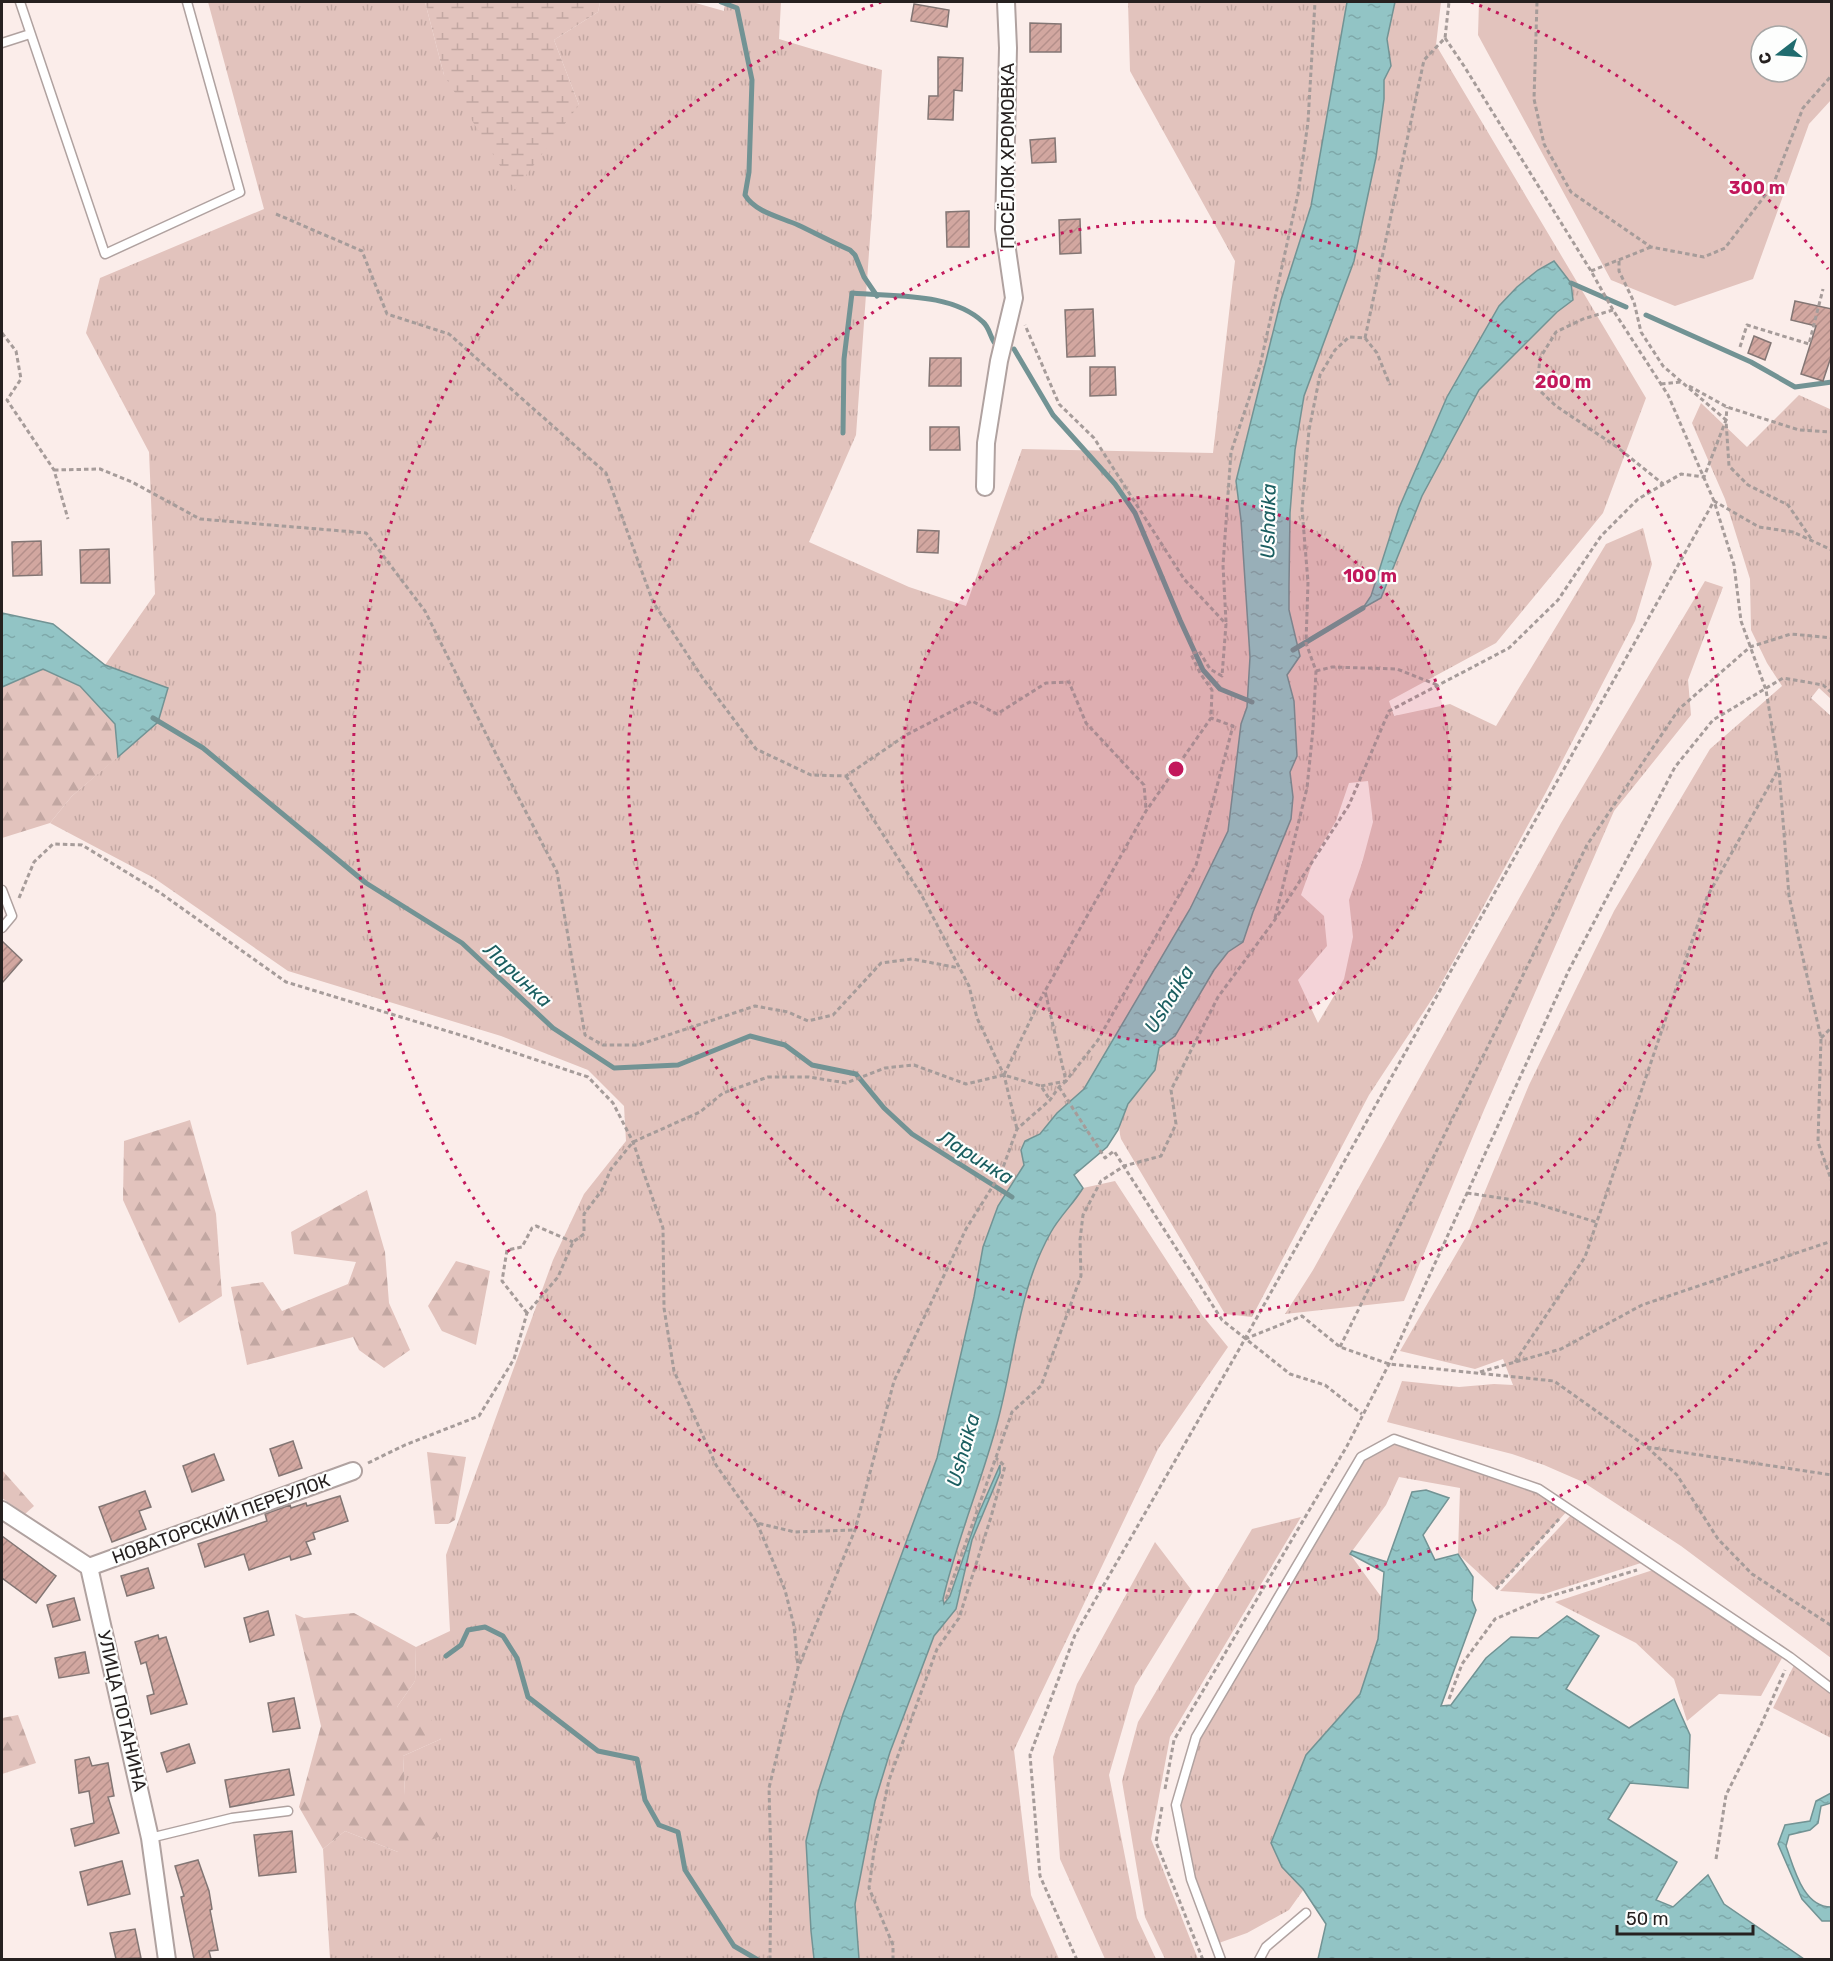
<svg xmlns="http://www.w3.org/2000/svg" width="1833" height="1961" viewBox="0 0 1833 1961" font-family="Rubik,sans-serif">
<defs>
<pattern id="grass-tufts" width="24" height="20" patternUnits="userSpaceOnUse" patternTransform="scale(1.5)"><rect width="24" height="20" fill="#e2c3bd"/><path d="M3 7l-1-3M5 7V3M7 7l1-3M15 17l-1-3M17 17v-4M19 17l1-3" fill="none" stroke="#c2a7a2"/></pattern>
<pattern id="forest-firs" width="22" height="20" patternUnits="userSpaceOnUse" patternTransform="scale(1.5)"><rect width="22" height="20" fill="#e2c3bd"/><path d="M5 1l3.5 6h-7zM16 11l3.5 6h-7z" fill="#c2a7a2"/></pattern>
<pattern id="wetland-marsh" width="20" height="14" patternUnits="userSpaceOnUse" patternTransform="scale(1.5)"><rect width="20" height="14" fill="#e2c3bd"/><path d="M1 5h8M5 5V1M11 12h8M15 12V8" fill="none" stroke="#c2a7a2"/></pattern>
<pattern id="water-ripples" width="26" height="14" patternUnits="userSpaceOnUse" patternTransform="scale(1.5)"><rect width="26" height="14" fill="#92c4c5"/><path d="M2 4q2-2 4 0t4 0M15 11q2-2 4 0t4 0" fill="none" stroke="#7ea8a9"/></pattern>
<pattern id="building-hatch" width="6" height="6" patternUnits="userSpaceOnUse" patternTransform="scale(1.5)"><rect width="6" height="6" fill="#d2a7a0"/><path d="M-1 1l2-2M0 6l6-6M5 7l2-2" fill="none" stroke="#b48f8a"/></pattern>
</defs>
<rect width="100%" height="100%" fill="#fbedea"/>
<g fill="url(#grass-tufts)" fill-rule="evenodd">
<polygon points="208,2 425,2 444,75 579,105 554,40 598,12 600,2 692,2 724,11 725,2 781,2 779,39 882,70 856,435 809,542 909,587 966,606 1022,449 1213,453 1235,261 1130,71 1128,2 1347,2 1311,206 1281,300 1236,481 1241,520 1250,657 1247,707 1241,724 1228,831 1190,909 1084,1089 1057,1113 1040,1134 1025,1141 1021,1150 1024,1165 998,1206 983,1247 974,1297 937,1458 843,1714 819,1789 806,1841 814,1959 330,1959 323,1849 345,1831 398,1852 405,1795 403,1756 441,1739 397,1707 415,1681 416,1647 450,1631 446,1555 553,1260 584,1194 626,1141 624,1106 588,1070 501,1036 288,971 154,878 50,823 72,796 158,722 168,688 105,665 155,594 149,452 86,333 100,278 264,209"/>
<path d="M1395,2H1441L1436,45L1646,398L1603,513L1496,643L1389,701L1394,716L1450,704L1496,726L1606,544L1643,528L1652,564L1635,621L1545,794L1436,993L1369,1095L1252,1317L1225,1314L1121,1139C1113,1113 1141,1092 1153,1072C1157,1065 1157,1055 1158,1048L1175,1036L1214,970L1228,952L1243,942L1293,797L1290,772L1297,756L1294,701L1287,675L1300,656L1289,610V586L1290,513L1295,450L1304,396L1354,261L1376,157L1384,99V80L1391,66L1387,39ZM1572,300L1557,312L1479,390L1422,496L1381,598L1364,607L1371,596L1399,508L1447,397L1499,306ZM1368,781L1373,822L1362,863L1349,900L1353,937L1344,979L1318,1023L1298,980L1327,946L1324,916L1301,895L1315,856L1336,821L1349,783Z"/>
<polygon points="1799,395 1832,410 1831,699 1819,688 1811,698 1832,717 1831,1658 1681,1546 1583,1482 1544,1465 1512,1454 1387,1422 1402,1381 1459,1387 1494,1384 1513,1385 1503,1359 1475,1369 1400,1351 1466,1237 1529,1085 1614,911 1710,749 1782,686 1767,663 1751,630 1750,579 1725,499 1692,423 1701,403 1747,447"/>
<polygon points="1705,581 1723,587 1688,680 1691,715 1614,811 1484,1110 1404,1301 1285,1314 1313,1270 1561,823"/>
<path d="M1115,1181L1202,1315L1228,1347L1158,1449L1014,1750L1031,1895L1059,1959L859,1960L855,1904L875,1801L890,1752L934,1636L956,1609L972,1540L1000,1473L978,1515L950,1596L944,1604L943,1600C957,1539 982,1481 998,1420C1015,1357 1018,1290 1051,1232C1060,1216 1074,1203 1083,1188Z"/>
<polygon points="1394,1439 1539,1489 1569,1509 1496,1589 1458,1554 1460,1488 1399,1477 1386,1505 1350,1554 1382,1598 1378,1639 1360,1694 1306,1755 1282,1867 1304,1889 1289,1910 1247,1933 1216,1944 1191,1879 1176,1805 1196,1737 1361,1457"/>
<polygon points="1571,1515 1641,1563 1544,1594 1500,1591"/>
<polygon points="1301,1517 1170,1737 1151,1839 1198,1959 1165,1959 1145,1917 1122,1781 1138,1722 1252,1529"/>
<polygon points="1155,1542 1193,1592 1135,1686 1109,1775 1137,1918 1156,1959 1105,1959 1060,1859 1053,1757 1077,1684"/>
<polygon points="1653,1570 1782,1658 1761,1696 1719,1694 1687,1721 1674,1679 1636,1643 1555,1602"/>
<polygon points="1794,1665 1831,1694 1831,1738 1773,1708"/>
</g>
<g fill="url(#forest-firs)">
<polygon points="43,669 80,686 115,724 118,757 72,796 50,823 2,838 2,687"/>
<polygon points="190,1120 216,1214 222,1296 179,1323 123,1200 124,1141"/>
<polygon points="367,1190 385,1252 389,1303 410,1350 384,1368 359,1350 353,1337 247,1365 231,1287 263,1282 282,1311 348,1284 356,1262 294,1254 291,1232"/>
<polygon points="456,1261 490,1271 476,1345 442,1331 428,1306"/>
<polygon points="427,1452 466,1457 455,1520 448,1524 435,1524"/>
<polygon points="2,1470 34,1506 25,1514 2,1498"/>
<polygon points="354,1613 416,1647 415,1681 397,1707 427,1711 441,1739 403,1756 405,1795 444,1835 398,1852 345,1831 323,1849 299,1807 321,1726 295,1614 304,1618"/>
<polygon points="18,1715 36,1763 2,1774 2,1718"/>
</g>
<polygon fill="url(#wetland-marsh)" points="425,2 600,2 598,12 554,40 579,105 515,190 444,75"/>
<path fill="#e2c3bd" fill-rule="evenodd" d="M1479,2H1831V100L1809,124L1753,279L1675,306L1611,280L1478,35ZM1761,36H1797V72H1761Z"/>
<g fill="url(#water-ripples)" stroke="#729394" stroke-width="1.5">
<path d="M1347,2H1395L1387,39L1391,66L1384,80V99L1376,157L1354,261L1304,396L1295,450L1290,513L1289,586V610L1300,656L1287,675L1294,701L1297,756L1290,772L1293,797L1291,819L1253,912L1243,942L1228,952L1214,970L1175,1036L1159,1048L1155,1070L1128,1104L1118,1130L1107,1147L1074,1175L1083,1188C1074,1203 1060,1216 1051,1232C1018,1290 1015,1357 998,1420C982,1481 957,1539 943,1599L944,1604L950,1596L978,1515L1000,1465V1473L972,1540L956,1609L934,1636L890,1752L875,1801L855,1904L859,1959H814L811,1931L806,1841L819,1789L843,1714L937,1458L974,1297L983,1247L998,1206L1024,1165L1021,1150L1025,1141L1040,1134L1057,1113L1084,1089L1190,909L1228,831L1241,724L1247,707L1250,657L1241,520L1236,481L1281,300L1311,206Z"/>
<polygon points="1554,261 1571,283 1573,300 1557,312 1479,390 1422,496 1381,598 1363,608 1371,596 1399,508 1447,397 1499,306 1517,287 1538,270"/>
<polygon points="2,613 53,624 105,665 168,688 158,722 118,757 115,724 80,686 43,669 2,687"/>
<polygon points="1426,1490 1449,1498 1423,1535 1435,1560 1458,1554 1473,1577 1472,1600 1476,1610 1441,1706 1451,1705 1486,1658 1511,1637 1538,1638 1567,1616 1599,1636 1566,1689 1629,1728 1674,1699 1690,1735 1688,1788 1630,1783 1608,1819 1677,1862 1656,1900 1673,1907 1708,1875 1724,1904 1804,1959 1318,1959 1326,1924 1303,1889 1282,1867 1271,1843 1306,1755 1360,1694 1378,1639 1384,1572 1350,1554 1352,1551 1387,1562 1412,1492"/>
<path d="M1831,1793V1803L1821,1806L1818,1823L1810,1830L1789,1835L1786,1846C1794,1868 1803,1907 1831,1907V1921H1822L1802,1899L1778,1844L1785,1825L1810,1821L1816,1801Z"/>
</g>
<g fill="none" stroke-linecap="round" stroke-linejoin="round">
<g stroke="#729394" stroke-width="5">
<path d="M721,2L737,8L752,80L749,172L745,195C755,212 780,217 798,225C815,233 832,242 850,250L855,255L864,277L877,296"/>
<polyline points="1571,283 1626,307"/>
<polyline points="1646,315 1751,362 1795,387 1832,382"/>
<polyline points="1014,349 1053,415 1115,484 1135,513 1180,620 1203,670 1220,689 1252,702"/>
<path d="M843,433L844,359L852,293C893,297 951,292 983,322C989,327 990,336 994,342"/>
<polyline points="1293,650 1363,608"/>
<polyline points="153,718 203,748 366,883 462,943 553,1028 614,1068 678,1065 750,1036 785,1045 812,1065 856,1074 884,1108 912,1134 1012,1197"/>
<polyline points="446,1656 461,1645 468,1630 485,1627 503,1636 517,1658 528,1697 598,1751 637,1759 645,1800 659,1825 678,1832 685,1870 734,1946 758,1960"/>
</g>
</g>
<g fill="url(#building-hatch)" stroke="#837674" stroke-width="1.5">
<polygon points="914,4 949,10 947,27 911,21"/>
<polygon points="1030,23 1061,24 1061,52 1030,52"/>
<polygon points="938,57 963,58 962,91 954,90 953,120 928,119 929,96 938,96"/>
<polygon points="1055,138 1056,162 1032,163 1030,140"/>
<polygon points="969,211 969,247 947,247 946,212"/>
<polygon points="1080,219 1081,253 1060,254 1059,220"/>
<polygon points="1795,301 1832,309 1832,354 1823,381 1801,374 1816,326 1791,320"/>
<polygon points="1093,309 1095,356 1067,357 1065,310"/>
<polygon points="1754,336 1771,343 1765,360 1748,353"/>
<polygon points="930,358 961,358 961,386 929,386"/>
<polygon points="1090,367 1115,367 1116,395 1090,396"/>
<polygon points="930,427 959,427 960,450 930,450"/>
<polygon points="918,530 939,531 938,553 917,552"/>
<polygon points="41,541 42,575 13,576 12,542"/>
<polygon points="109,549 110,583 81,583 80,550"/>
<polygon points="2,941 22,960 2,983"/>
<polygon points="293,1441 302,1468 279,1476 270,1449"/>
<polygon points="214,1454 224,1480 192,1492 183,1466"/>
<polygon points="145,1491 151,1507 139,1511 146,1529 112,1542 99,1507"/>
<polygon points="340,1496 348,1521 313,1533 315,1539 306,1542 311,1554 291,1560 290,1556 249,1570 244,1554 205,1567 198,1544 267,1521 265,1514 290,1505 291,1508 306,1503 307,1506"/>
<polygon points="2,1536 56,1576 36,1603 2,1578"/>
<polygon points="148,1568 154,1588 127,1596 121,1576"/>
<polygon points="74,1598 80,1620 53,1627 47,1605"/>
<polygon points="268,1611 274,1635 250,1642 244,1618"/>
<polygon points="158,1635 159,1639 166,1637 187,1704 151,1714 147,1696 154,1694 146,1662 141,1664 135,1642"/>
<polygon points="85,1652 89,1673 59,1678 55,1658"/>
<polygon points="294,1698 300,1728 273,1732 268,1703"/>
<polygon points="189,1744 195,1763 167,1772 161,1753"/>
<polygon points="89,1757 92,1766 108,1763 114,1796 108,1797 119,1833 75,1846 71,1829 94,1823 89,1791 79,1793 75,1760"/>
<polygon points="289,1769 294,1795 230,1807 225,1780"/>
<polygon points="292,1831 296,1872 259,1876 254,1835"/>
<polygon points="198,1860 209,1891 212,1909 210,1910 218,1950 209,1951 211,1959 194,1959 181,1897 184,1896 175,1866"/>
<polygon points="122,1861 130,1894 88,1905 80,1872"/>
<polygon points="135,1929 141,1958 116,1959 110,1933"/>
</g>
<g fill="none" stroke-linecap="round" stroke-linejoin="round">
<g stroke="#b0a2a0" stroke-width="11">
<g id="service">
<polyline points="20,2 105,254 240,192 187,2"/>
<polyline points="2,43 30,34"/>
<polyline points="2,890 12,916 2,928"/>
<polyline points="150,1838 232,1818 288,1811"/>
<polyline points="1221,1960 1191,1879 1176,1805 1196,1737 1361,1457 1394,1439 1539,1489 1790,1657 1832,1689"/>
<polyline points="1259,1960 1266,1947 1306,1913"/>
</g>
</g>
<g stroke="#b0a2a0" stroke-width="20">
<g id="minor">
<polyline points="985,487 986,443 999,361 1014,298 1004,229 1008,48 1006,2"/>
<polyline points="2,1510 89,1567 150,1838 167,1960"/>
<polyline points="89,1567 353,1471"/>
</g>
</g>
<g stroke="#a69c9a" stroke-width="3" stroke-dasharray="4.5 3" stroke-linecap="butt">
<polyline points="1537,2 1534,99 1544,144 1571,192 1651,247 1704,257 1725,248 1773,185 1803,108 1832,75"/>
<polyline points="1445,38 1464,66 1591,271 1613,310 1668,395 1714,501 1734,565 1741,621 1766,690 1779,770 1789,896 1821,1038 1818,1142 1832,1182"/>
<polyline points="276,214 362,251 387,314 449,334 606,473 653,602 702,677 756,749 811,775 846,776 906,735 972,701 997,714 1046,683 1069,682 1086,723 1144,785 1146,809"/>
<polyline points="1619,261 1619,271 1634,302 1641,332 1663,366 1726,420 1729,466 1748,485 1788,505 1812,540"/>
<polyline points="1591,271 1651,247"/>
<polyline points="1613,310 1583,319 1556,332 1540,358 1537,388 1556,406 1617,447 1663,484"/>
<polyline points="2,333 16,351 21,379 7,400 54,470 68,519"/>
<polyline points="1365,338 1377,353 1390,385"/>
<polyline points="1740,347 1747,325 1809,344 1823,289"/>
<polyline points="1661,384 1681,382"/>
<polyline points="1689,386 1727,407 1799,430 1832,432"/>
<polyline points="54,470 100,469 132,482 200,519 366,533 425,611 497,756 557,872 585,1035 603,1045 638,1045 755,1006 788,1012 808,1021 833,1015 881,963 912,959 959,968"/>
<polyline points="1226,622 1223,565 1231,452 1260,366 1298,194 1308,122 1315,2"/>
<polyline points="1316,671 1332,667 1397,669 1440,686"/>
<polyline points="846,776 922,896 969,986 977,1018 1004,1075 1017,1129"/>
<polyline points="19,898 34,862 53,844 82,845 159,892 286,982 470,1038 588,1077 613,1103 633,1142 663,1228 664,1308 674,1371 716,1465 757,1523 795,1532 855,1530"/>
<polyline points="1275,918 1307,788 1313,729 1316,671 1306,643 1308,582 1302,509 1309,430 1320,375 1335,350 1349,337 1365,338 1424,60 1445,38 1449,2"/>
<polyline points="1821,1038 1832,1027"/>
<polyline points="1004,1075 1044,992"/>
<polyline points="1041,1086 1066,1081 1098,1040 1196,865 1233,726 1211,718"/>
<polyline points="1059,1087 1105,1158 1114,1151 1222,1320 1290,1374 1325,1385 1362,1414"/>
<polyline points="1467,1193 1534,1203 1596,1222"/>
<polyline points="527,1313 502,1281 507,1250 522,1247 532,1228 536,1226 573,1242"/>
<polyline points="1245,1339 1302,1316 1340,1347 1389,1364 1554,1381 1647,1447 1677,1475 1718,1539 1752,1574 1832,1626"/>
<polyline points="1340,1347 1587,845 1679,709 1750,647 1791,634 1832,638"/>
<polyline points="1515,1362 1585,1257 1707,897 1778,770"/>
<polyline points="1480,1372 1561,1349 1642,1305 1832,1241"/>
<polyline points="1647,1447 1832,1475"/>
<polyline points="368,1463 405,1445 479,1416 514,1359 527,1313 558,1277 573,1242 584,1234 584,1214 602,1190 611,1169 633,1142 700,1112 723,1093 768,1077 809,1077 846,1083 885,1068 914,1065 966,1084 1004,1075 1041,1086 1050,1100"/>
<polyline points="757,1523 785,1590 794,1626 798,1667"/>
<polyline points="1496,1589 1559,1519"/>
<polyline points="946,1599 1012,1412 1041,1386 1081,1276 1080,1240 1083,1215 1101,1181 1124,1166 1161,1156 1176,1124 1171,1090 1218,997 1274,921 1349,805 1389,711 1509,648 1558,600 1601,536 1638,499 1681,474 1704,477 1726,420 1727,407"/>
<polyline points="1449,1699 1462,1664 1495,1619 1544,1598 1637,1570"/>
<polyline points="1165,1789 1174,1740 1347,1446 1389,1364 1569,970 1675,767 1713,720 1783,678 1823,685 1832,693"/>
<polyline points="1162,1807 1156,1842 1203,1960"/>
<polyline points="1716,1859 1726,1795 1761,1725 1785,1670"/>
<polyline points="770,1960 771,1860 769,1788 798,1668 855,1530 894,1381 966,1229 1001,1173 1017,1129 1050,1100 1059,1087 1066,1081 1045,991 1146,811 1211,718 1212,690 1200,673 1191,654 1199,651 1210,669 1222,676 1226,624 1184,579 1094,438 1059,404 1025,325"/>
<polyline points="893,1960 893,1945 869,1888 874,1851 889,1780 937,1649 959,1618 991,1517 1005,1466 996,1458"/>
<polyline points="1077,1960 1040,1876 1030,1755 1075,1635 1237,1353 1714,501 1759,527 1793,532 1832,550"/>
</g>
<use href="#service" stroke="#fff" stroke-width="8"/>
<use href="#minor" stroke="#fff" stroke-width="16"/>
</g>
<circle cx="1176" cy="769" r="274" fill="#c2185b" fill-opacity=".12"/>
<g fill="none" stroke="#c2185b" stroke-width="3" stroke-dasharray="3 6">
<circle cx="1176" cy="769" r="274"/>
<circle cx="1176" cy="769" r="548"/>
<path d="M1828 1269A822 822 0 1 1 881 2M1471 2A822 822 0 0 1 1828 269"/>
</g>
<g text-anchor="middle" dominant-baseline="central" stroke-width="4.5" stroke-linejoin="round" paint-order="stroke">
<g font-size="18" fill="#262120" stroke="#fdfefd">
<text transform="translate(1008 156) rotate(-90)">ПОСЁЛОК ХРОМОВКА</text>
<text transform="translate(221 1519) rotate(-20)">НОВАТОРСКИЙ ПЕРЕУЛОК</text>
<text transform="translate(122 1711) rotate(77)">УЛИЦА ПОТАНИНА</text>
</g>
<g font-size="20" font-style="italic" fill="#1a5e60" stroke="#fdfefd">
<text transform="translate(1268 521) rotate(-89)">Ushaika</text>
<text transform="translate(518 975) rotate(43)">Ларинка</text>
<text transform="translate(1169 999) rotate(-58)">Ushaika</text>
<text transform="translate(976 1157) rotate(32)">Ларинка</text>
<text transform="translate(963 1450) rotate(-74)">Ushaika</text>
</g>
</g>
<circle cx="1176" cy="769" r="9" fill="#c2185b" stroke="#fdfefd" stroke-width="3"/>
<g font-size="18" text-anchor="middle" font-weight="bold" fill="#c2185b" stroke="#fdfefd" stroke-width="4.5" stroke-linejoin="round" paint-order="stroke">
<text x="1757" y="194">300 m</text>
<text x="1563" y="388">200 m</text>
<text x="1370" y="582">100 m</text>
</g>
<rect width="1833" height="1961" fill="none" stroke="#262120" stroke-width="6"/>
<g transform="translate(1779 54) rotate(253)"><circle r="28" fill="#fdfefd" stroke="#a7a6a5" stroke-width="1.5"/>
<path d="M0-4.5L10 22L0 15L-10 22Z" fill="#206c6f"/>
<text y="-9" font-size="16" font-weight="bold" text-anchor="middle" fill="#262120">С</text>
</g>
<path d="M1617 1925v9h136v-9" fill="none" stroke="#262120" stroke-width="3"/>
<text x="1626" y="1925" font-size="18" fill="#262120" stroke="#fdfefd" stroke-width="4.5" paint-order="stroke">50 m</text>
</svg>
